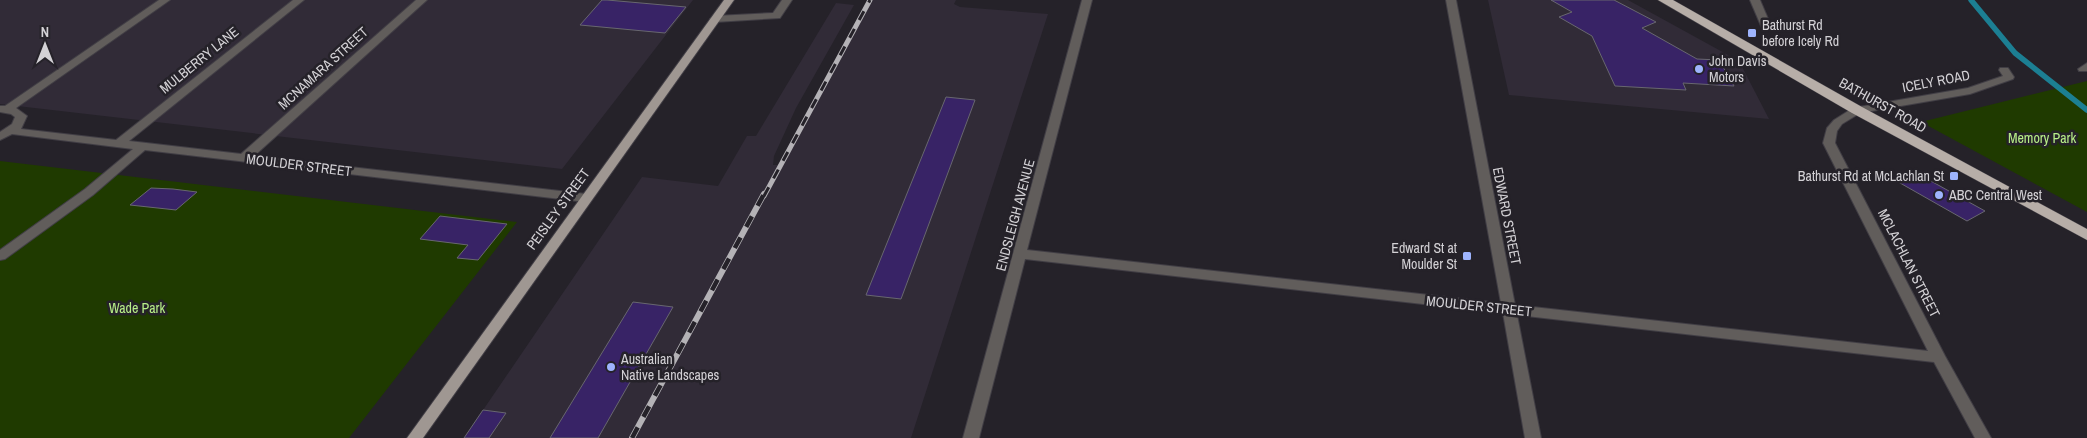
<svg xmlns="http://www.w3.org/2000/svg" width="2087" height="438" viewBox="0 0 2087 438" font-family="'Archivo Narrow',sans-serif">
<rect width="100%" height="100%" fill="#252229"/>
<g fill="#312b37">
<polygon points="0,0 693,0 562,169 0,104"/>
<polygon points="869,0 956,0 954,4 960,7 1048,14 911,438 464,438 642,177 718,186 747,136 756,136 836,3 854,5 796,108 774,156 773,165 778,165"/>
<polygon points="1488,0 1628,0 1739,61 1769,119 1509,95"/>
</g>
<g fill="#1f3a00">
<polygon points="2087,81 2087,212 1921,122"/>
<polygon points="0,161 517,222 349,438 0,438"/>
</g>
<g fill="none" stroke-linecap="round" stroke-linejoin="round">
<polyline stroke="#1c7f93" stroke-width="5.5" points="1971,0 2015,53 2087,110"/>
</g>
<g fill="#382366" stroke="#68676f">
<polygon points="602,0 607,0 686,7 665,33 580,25"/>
<polygon points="1551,0 1614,0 1656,22 1642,28 1697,59 1719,60 1734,86 1683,83 1686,90 1615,86 1592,36 1559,17 1572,12"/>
<polygon points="946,97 975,100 901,299 866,295"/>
<polygon points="1911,170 1985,211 1967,221 1893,179"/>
<polygon points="151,188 173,189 197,192 176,210 130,205"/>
<polygon points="440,216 507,224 478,260 457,258 468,245 420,239"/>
<polygon points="633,302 673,307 598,438 550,438"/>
<polygon points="483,410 506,413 489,438 464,438"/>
</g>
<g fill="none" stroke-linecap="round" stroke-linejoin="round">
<g stroke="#413e45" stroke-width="2">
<g id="minor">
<polygon points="159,0 170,0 16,108 27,116 21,129 116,140 293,0 304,0 129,141 241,154 416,0 427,0 254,156 586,194 592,198 586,202 145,150 93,195 5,259 0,260 0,250 85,189 133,149 12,134 0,140 0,132 12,124 15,117 11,114 0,112 0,106 5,106"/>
<polygon points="782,0 792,0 780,18 715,22 710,19 715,16 773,13"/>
<polygon points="1082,0 1092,0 1027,250 1501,303 1446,0 1456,0 1515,305 1928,351 1823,143 1827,128 1834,120 1853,108 1968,88 2003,76 1999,70 2000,68 2008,68 2014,77 2013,79 1970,94 1860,113 1842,124 1837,131 1835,143 1945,356 1991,438 1975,438 1934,362 1517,315 1541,438 1525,438 1503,313 1025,259 979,438 963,438"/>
<polygon points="1750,0 1760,0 1771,26 1770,28 1762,28"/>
<polygon points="2087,63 2087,71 2079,71 2078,69"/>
</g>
</g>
<g stroke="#413e45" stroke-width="2">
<polygon id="major" points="724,0 734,0 423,438 407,438"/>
</g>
<g stroke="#413e45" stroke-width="1">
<polygon id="highway" points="1658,0 1673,0 1862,107 2087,229 2087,240 1852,113"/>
</g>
<use href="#minor" fill="#615d5b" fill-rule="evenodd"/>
<use href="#major" fill="#9f9792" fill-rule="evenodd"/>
<use href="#highway" fill="#b7aea8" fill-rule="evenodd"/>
<g stroke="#b4b2b6" stroke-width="5">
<polyline id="rail-far1" points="764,196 870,0"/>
</g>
<g stroke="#b4b2b6" stroke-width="6">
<polyline id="rail" points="632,438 764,194"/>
</g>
<use href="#rail-far1" stroke="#252229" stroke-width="3" stroke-dasharray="10" stroke-linecap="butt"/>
<use href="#rail" stroke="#252229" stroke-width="4.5" stroke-dasharray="12" stroke-linecap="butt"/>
</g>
<g fill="#9eb4fd" stroke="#252229" stroke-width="2">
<rect x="1747" y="28" width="10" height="10" rx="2.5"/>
<circle cx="1699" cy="69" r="5"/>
<rect x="1949" y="171" width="10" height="10" rx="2.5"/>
<circle cx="1939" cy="195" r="5"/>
<rect x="1462" y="251" width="10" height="10" rx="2.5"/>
<circle cx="611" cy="367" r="5"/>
</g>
<g text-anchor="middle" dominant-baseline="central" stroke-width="5" stroke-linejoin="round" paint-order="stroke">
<g font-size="14" fill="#d3d1d5" stroke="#252229" text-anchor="start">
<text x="1762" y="25">Bathurst Rd<tspan x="1762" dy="16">before Icely Rd</tspan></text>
<text x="1709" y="61">John Davis<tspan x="1709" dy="16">Motors</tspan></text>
<text x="1944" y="176" text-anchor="end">Bathurst Rd at McLachlan St</text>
<text x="1949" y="195">ABC Central West</text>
<text x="1457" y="248" text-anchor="end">Edward St at<tspan x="1457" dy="16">Moulder St</tspan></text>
<text x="621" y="359">Australian<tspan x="621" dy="16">Native Landscapes</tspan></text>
</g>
<g font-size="14" fill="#d3d1d5" stroke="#252229">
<text transform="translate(199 60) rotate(-39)">MULBERRY LANE</text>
<text transform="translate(323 68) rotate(-42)">MCNAMARA STREET</text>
<text transform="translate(1936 81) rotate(-11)">ICELY ROAD</text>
<text transform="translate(1883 105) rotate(29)">BATHURST ROAD</text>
<text transform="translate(299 165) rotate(7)">MOULDER STREET</text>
<text transform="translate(558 209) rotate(-54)">PEISLEY STREET</text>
<text transform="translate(1015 215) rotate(-75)">ENDSLEIGH AVENUE</text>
<text transform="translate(1507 216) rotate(79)">EDWARD STREET</text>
<text transform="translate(1909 263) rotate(63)">MCLACHLAN STREET</text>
<text transform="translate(1479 306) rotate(6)">MOULDER STREET</text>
</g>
<g font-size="14" fill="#b7ee88" stroke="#252229">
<text x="2042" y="138">Memory Park</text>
<text x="137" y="308">Wade Park</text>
</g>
</g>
<g transform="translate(45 45)" stroke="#252229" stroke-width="4" paint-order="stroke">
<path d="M0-4L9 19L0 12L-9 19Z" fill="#d3d1d5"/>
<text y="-8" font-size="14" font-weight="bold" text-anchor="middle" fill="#d3d1d5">N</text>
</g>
</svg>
